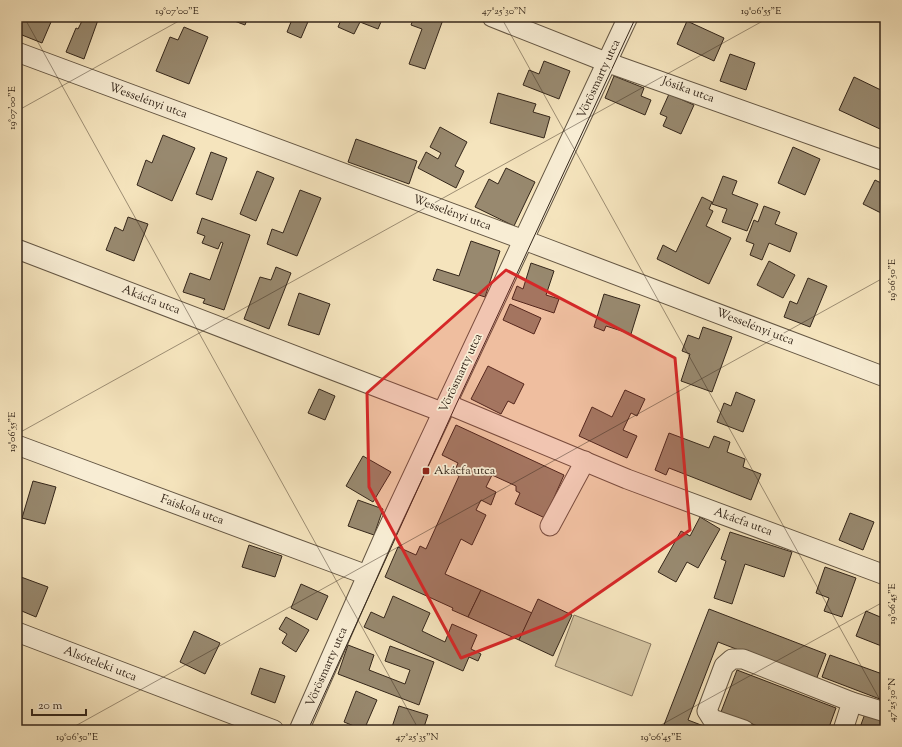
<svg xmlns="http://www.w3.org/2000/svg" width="902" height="747" viewBox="0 0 902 747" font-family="'Sorts Mill Goudy',serif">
<rect width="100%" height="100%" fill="#f5e4bd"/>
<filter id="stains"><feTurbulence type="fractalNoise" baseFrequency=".005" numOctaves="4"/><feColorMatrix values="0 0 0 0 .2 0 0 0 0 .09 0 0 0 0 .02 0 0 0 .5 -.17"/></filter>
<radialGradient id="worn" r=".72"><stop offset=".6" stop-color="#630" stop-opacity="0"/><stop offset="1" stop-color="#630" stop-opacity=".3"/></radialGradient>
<polygon fill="#d4c4a1" stroke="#84755e" points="574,615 651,644 632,696 555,666"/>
<g fill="#98896f" stroke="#34261a">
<polygon points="17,17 38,17 51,22 42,43 17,33"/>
<polygon points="84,17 90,17 98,20 84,59 66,52 76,28 78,29"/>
<polygon points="224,17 248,17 245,25"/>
<polygon points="293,17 310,17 301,38 287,32"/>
<polygon points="334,17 383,17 378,29 360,22 354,34 338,27 341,20"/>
<polygon points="414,17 444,17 425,69 409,64 422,29 411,25"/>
<polygon points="876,17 885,17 885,21"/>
<polygon points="687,21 724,38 714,61 677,44"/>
<polygon points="184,27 208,37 189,84 156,71 170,37 178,40"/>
<polygon points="730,54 755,63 746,90 720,81"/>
<polygon points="544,61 570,71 559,99 523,85 529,70 539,74"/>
<polygon points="614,76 644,88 641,96 651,100 645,115 605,98"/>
<polygon points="854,77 885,92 885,118 880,129 839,110"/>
<polygon points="498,93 536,104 533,112 550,117 544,138 490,123"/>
<polygon points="669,94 694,105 681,134 663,126 667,117 660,114"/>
<polygon points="440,127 467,142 455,166 464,171 456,188 418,168 426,152 438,159 441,153 430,147"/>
<polygon points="163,135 195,148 172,201 137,185 146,160 152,163"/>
<polygon points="356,139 417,161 409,184 348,162"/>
<polygon points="793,147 820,159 805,195 778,183"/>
<polygon points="211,152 227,158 212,200 196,194"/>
<polygon points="506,168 535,182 514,226 475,207 489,179 498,184"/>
<polygon points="257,171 274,178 256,221 240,214"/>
<polygon points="723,176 737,181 732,194 758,204 747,231 722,222 727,209 712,204"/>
<polygon points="875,180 885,185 885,215 863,204"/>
<polygon points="300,190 321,198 297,256 267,244 272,229 283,233"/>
<polygon points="702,197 712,202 709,209 713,211 706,226 731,238 709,284 657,259 663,245 676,252"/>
<polygon points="764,206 780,212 775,224 797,233 790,252 769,243 762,260 750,255 754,244 746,241 754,220 758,222"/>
<polygon points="128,217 148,224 134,261 106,250 115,227 123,231"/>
<polygon points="202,218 250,235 224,310 203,303 205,299 183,292 190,273 210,280 223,243 221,242 218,249 202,243 205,236 197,233"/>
<polygon points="471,241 500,251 485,297 433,280 437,269 459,276"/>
<polygon points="769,261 795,275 783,298 757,285"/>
<polygon points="531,263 554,271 546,295 559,299 554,313 512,299 517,286 523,289"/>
<polygon points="276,267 291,273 269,329 244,319 260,277 271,280"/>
<polygon points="808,278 827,286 810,327 784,317 790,301 797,304"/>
<polygon points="299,293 330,304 319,335 288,325"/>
<polygon points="604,294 640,305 631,334 606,326 604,331 594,327"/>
<polygon points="510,304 541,318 534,334 503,320"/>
<polygon points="703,327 732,337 712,392 681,381 690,354 682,351 688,335 699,339"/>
<polygon points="488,366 524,384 514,404 508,401 501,414 471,399"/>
<polygon points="319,389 335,396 325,420 308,413"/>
<polygon points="625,390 645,399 637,416 631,413 623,430 637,436 627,458 579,436 592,407 612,417"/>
<polygon points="736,392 755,400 743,432 717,422 724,403 731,406"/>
<polygon points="456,425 564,475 545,518 515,504 520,493 516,491 516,486 492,475 486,487 496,492 491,505 481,500 476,510 486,515 472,545 461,539 445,574 481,590 468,617 452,610 453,608 385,577 398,547 416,555 420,546 426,549 459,476 454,473 458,463 442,455"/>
<polygon points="669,433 709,448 714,436 730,442 727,452 745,459 743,467 761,474 751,500 669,468 666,475 655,470"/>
<polygon points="363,456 391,472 373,502 346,486"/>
<polygon points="33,481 56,487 45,524 22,518"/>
<polygon points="358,500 383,509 374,535 348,526"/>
<polygon points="850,513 874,522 863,550 839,540"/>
<polygon points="700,517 720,529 698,568 687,562 676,582 658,572 681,531 690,536"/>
<polygon points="730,532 792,552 784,577 745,564 732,604 714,598 726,561 721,559"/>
<polygon points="249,545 282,556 275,577 242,567"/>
<polygon points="825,567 856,578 842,617 824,611 829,598 816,593"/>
<polygon points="21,577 48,587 36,617 17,609 17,587"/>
<polygon points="301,584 328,596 317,620 291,608"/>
<polygon points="481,590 532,613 519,640 468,617"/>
<polygon points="393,596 430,613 422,631 445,642 452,624 477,635 471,649 481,654 478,661 469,657 463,671 364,627 371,612 384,618"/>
<polygon points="538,599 572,615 553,656 519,640"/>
<polygon points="709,609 826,654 816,680 718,642 688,720 714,730 662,730"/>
<polygon points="866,611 885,619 885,644 884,647 856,636"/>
<polygon points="286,617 309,630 296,652 282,643 287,634 279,629"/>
<polygon points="194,631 220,643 205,674 180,662"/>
<polygon points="348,645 374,655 369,670 405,684 410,670 385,661 390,646 434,662 419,705 338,674"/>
<polygon points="830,655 885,675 885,701 822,677"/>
<polygon points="260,668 285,676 275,703 251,694"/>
<polygon points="737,670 836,708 828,730 768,730 721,712"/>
<polygon points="356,691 377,700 364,730 344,722"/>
<polygon points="399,706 428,715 423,730 391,730"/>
<polygon points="866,711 885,718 885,730 859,730"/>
</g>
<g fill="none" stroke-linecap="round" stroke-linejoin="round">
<g stroke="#645643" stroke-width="21">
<g id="minor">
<polyline points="492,17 606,62 885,161"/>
<polyline points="17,52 532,243 885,377"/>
<polyline points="17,249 442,412"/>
<polyline points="447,404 627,479 885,575"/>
<polyline points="17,445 367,575"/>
<polyline points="550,526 585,461"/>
<polyline points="17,632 274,730"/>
<polyline points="299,730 384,537 628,17"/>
<polyline points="744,730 712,719 707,711 724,666 732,659 743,659 852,702 885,712"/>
<polyline points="843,730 852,702"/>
</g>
</g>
<use href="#minor" stroke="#f8edd4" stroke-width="19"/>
<polyline stroke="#34261a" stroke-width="1" points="308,730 455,407 636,17"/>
</g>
<path fill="#d62828" fill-opacity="0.2" stroke="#d62828" stroke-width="3" stroke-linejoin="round" d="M506,270L675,358L690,530L563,618L461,658L369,487L367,393Z"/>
<path fill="none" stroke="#34261a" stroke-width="1" stroke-opacity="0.45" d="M24,17L419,730M501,17L885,709M17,111L186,17M17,434L770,17M68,730L885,277M652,730L885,601"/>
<rect fill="#8f2418" stroke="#f8edd4" stroke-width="1.5" x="422" y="467" width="8" height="8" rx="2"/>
<g text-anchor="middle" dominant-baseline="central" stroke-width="3.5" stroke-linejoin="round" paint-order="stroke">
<g font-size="12" fill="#34261a" stroke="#f8edd4">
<text transform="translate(599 79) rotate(-65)">Vörösmarty utca</text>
<text transform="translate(688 90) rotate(20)">Jósika utca</text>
<text transform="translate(148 101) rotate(20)">Wesselényi utca</text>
<text transform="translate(452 213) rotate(20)">Wesselényi utca</text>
<text transform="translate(151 300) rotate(21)">Akácfa utca</text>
<text transform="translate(755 327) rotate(21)">Wesselényi utca</text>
<text transform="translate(461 373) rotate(-65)">Vörösmarty utca</text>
<text transform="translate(192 510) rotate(20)">Faiskola utca</text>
<text transform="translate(743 522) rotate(20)">Akácfa utca</text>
<text transform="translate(100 664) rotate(21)">Alsóteleki utca</text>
<text transform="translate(327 667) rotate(-66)">Vörösmarty utca</text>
</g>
<g font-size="12" fill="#34261a" stroke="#f8edd4" text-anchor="start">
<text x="434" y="471">Akácfa utca</text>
</g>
</g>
<rect width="902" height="747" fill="none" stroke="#f5e4bd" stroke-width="44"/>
<path d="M32 709v6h54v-6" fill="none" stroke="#34261a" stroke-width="2"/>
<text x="38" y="709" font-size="12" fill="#34261a" stroke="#f8edd4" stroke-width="3" paint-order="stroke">20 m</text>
<rect x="22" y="22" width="858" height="703" fill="none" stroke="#34261a" stroke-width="1.5"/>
<g font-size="10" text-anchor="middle" fill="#34261a">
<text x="177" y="14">19°07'00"E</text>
<text x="504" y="14">47°25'30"N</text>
<text x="761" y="14">19°06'55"E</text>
<text transform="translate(11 108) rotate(-90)" y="4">19°07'00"E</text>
<text transform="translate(891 280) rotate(-90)" y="4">19°06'50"E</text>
<text transform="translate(11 432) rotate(-90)" y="4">19°06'55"E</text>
<text transform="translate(891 604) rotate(-90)" y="4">19°06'45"E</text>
<text transform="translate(891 700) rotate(-90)" y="4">47°25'30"N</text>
<text x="77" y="740">19°06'50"E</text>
<text x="417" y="740">47°25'35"N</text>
<text x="661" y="740">19°06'45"E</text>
</g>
<rect width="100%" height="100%" filter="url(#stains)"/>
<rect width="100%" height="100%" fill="url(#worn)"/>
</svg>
